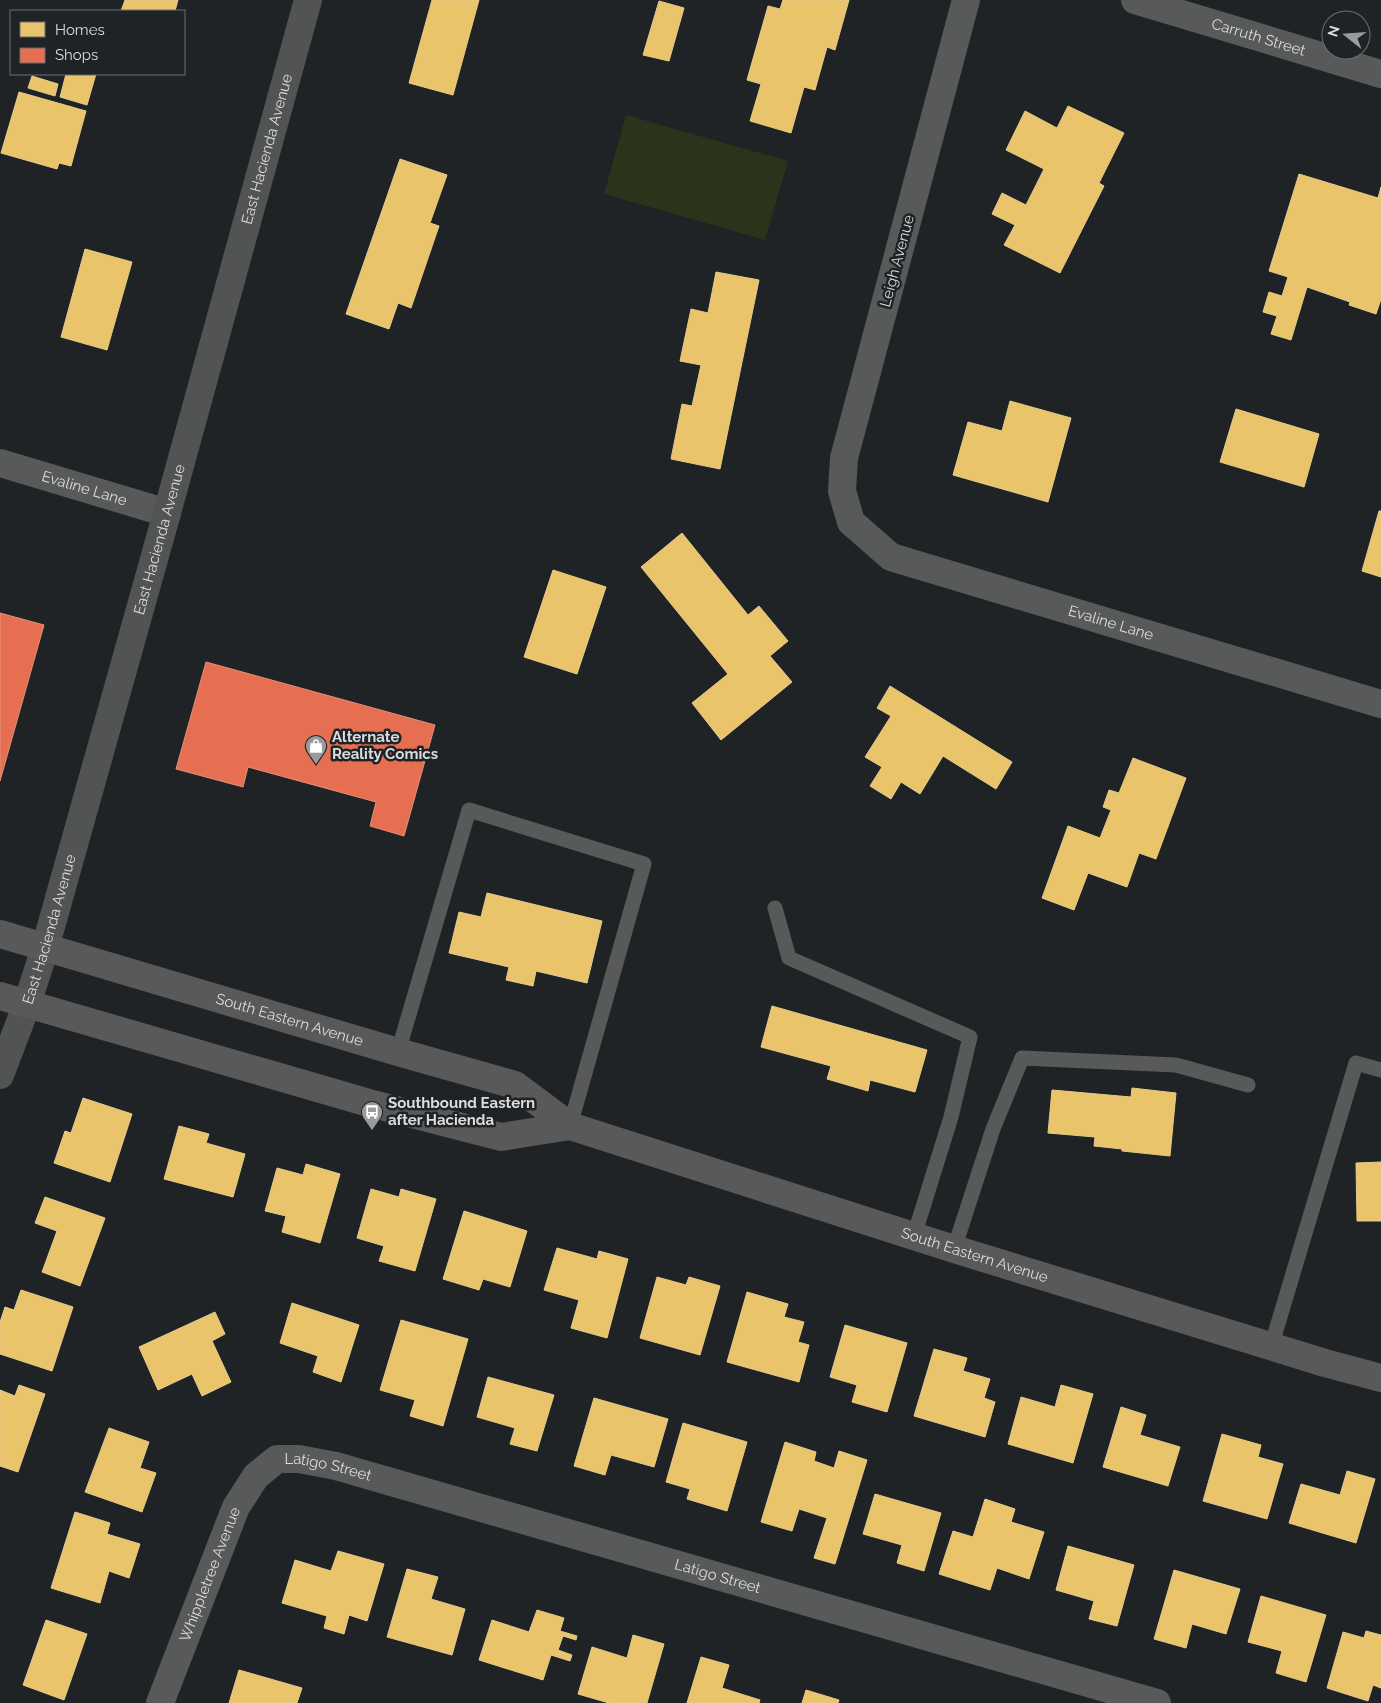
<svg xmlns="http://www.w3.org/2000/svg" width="1381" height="1703" viewBox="0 0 1381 1703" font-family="Raleway,sans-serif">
<rect width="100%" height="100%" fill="#202325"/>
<polygon fill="#2a341a" points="626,115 788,161 765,240 604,194"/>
<g fill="#e9c46a" stroke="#e4cb8d">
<polygon points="125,0 178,0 175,11 121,11"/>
<polygon points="432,0 479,0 453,95 409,83"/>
<polygon points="783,0 849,0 835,50 827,47 815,90 804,87 791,133 750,121 761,84 747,80 768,6 780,9"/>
<polygon points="659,1 684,8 669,61 643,55"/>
<polygon points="66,74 96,74 87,105 60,97"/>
<polygon points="32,76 58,84 55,96 28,88"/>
<polygon points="19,92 86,111 71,166 59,163 57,169 1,153"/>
<polygon points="1068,106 1124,133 1099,183 1104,186 1060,273 1004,245 1015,225 992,214 1002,193 1026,205 1044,169 1006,150 1025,111 1057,128"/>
<polygon points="400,159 447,175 430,223 439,226 411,308 398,303 389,329 346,314"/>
<polygon points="1299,174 1378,198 1381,187 1381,299 1376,314 1349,305 1350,302 1307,287 1291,340 1271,334 1277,316 1263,312 1269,292 1282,296 1288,277 1269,271"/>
<polygon points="85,249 132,262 107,350 61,337"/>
<polygon points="716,272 759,280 720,469 671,459 682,404 692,406 701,365 680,361 691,309 708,313"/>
<polygon points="1010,401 1071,418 1048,502 953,475 968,422 1002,431"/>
<polygon points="1236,409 1319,434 1304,487 1220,462"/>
<polygon points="1379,511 1381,511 1381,577 1362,571"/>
<polygon points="682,533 748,615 759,606 788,641 770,656 792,682 721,740 692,703 728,674 641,567"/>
<polygon points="553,570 606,587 577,674 524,657"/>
<polygon points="890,686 1012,762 996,789 943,756 920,794 901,782 891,799 870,786 882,767 865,757 891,716 877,708"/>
<polygon points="1133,758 1186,778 1156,859 1139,853 1127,887 1088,873 1074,910 1042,898 1068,826 1100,838 1111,810 1103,807 1109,790 1119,793"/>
<polygon points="487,893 602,921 587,983 536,971 533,986 506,980 509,967 449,953 459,912 481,917"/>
<polygon points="772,1006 927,1050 915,1092 870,1080 868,1091 827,1079 831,1066 761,1047"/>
<polygon points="1132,1088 1176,1093 1170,1156 1122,1151 1122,1149 1094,1146 1095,1137 1048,1133 1052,1090 1131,1097"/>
<polygon points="83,1098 132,1114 110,1182 54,1163 65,1131 71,1133"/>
<polygon points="179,1126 209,1134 206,1143 245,1154 233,1197 164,1179"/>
<polygon points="1381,1162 1381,1221 1357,1221 1356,1163"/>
<polygon points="306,1164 340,1174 320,1243 282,1232 286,1216 265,1211 277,1168 303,1175"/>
<polygon points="371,1189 399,1197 401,1189 436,1199 415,1271 379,1261 384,1246 357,1238"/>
<polygon points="45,1197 105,1218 80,1286 42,1272 57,1231 35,1223"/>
<polygon points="464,1211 527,1231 510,1287 483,1279 479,1290 443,1279"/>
<polygon points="557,1248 597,1259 599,1251 628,1259 607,1338 571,1328 579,1300 544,1290"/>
<polygon points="657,1277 686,1285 689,1277 720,1286 700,1355 640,1338"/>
<polygon points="21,1290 73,1307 52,1371 0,1354 0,1322 5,1307 14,1310"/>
<polygon points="747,1292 788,1304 784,1317 804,1322 798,1342 809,1345 799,1382 727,1362"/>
<polygon points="292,1303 359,1325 341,1382 313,1372 318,1356 280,1343"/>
<polygon points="215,1312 225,1334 212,1341 231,1382 202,1396 192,1374 158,1390 139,1347"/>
<polygon points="401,1320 468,1339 443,1426 410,1416 415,1400 380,1390"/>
<polygon points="845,1325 907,1343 887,1412 852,1402 857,1385 830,1377"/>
<polygon points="934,1349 967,1358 963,1371 990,1379 984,1398 995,1402 985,1437 914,1416"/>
<polygon points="488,1377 554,1395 537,1451 510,1444 515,1428 477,1417"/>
<polygon points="19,1385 45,1394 18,1472 0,1466 0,1390 15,1396"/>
<polygon points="1061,1385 1093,1394 1073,1463 1008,1444 1021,1397 1055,1407"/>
<polygon points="594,1398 668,1419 654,1467 611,1455 605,1475 574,1466"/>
<polygon points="1121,1407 1146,1415 1140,1435 1180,1447 1168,1486 1103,1467"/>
<polygon points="683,1423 747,1442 727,1511 687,1499 690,1489 666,1482"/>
<polygon points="109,1428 149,1442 140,1468 156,1473 142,1512 85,1492"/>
<polygon points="1222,1434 1261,1445 1258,1457 1283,1464 1267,1519 1203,1501"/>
<polygon points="785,1442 816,1452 814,1461 834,1468 839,1451 867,1460 835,1564 814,1558 827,1518 799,1509 792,1531 761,1522"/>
<polygon points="1347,1471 1375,1479 1356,1543 1289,1523 1301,1484 1340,1495"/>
<polygon points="875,1494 941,1513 924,1571 897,1563 902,1545 863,1534"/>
<polygon points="985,1499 1015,1509 1011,1522 1044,1532 1029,1579 997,1568 990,1590 939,1574 953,1531 973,1537"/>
<polygon points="75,1512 110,1523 107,1534 140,1544 129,1578 109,1571 100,1603 51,1588"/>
<polygon points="1068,1546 1134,1565 1117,1626 1089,1619 1094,1601 1056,1590"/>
<polygon points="338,1551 384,1564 367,1621 349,1615 344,1634 324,1628 327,1616 282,1603 295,1560 331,1571"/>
<polygon points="407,1569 438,1577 431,1599 465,1609 452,1655 387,1637"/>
<polygon points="1174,1570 1240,1589 1226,1634 1192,1624 1186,1648 1154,1639"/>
<polygon points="1261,1596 1326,1615 1306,1682 1276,1673 1282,1651 1248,1642"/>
<polygon points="537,1610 564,1618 560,1631 577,1636 576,1640 563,1636 558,1650 572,1655 570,1661 551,1655 543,1680 479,1660 492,1620 529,1632"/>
<polygon points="46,1620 87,1634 64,1700 23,1685"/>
<polygon points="1366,1631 1381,1635 1381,1688 1373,1685 1368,1701 1327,1688 1343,1632 1364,1638"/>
<polygon points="633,1635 664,1644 647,1703 609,1703 578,1694 592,1647 627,1658"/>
<polygon points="701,1657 729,1665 722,1688 760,1700 759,1703 687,1703"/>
<polygon points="239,1670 302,1688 297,1703 229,1703"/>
<polygon points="806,1690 839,1700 838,1703 802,1703"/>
</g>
<g fill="#e76f51" stroke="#e3907b">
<polygon points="0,613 44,625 0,781"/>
<polygon points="206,662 435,725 404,836 370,826 376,802 248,767 243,787 176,769"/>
</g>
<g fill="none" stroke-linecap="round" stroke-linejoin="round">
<g stroke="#585959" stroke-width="15">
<polyline points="775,908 789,958 970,1037 951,1117 914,1236"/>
<polyline points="398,1052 469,810 644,864 570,1126"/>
<polyline points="954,1249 993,1129 1022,1058 1176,1065 1248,1085"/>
<polyline points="1271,1347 1356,1063 1381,1070"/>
</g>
<g stroke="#585959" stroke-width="28">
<path id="s1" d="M966,0L844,458L842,491L851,522L891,557L1381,704"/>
<path id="s2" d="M1135,0L1381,74"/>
<path id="s3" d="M0,463L167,513"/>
<path id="s4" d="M160,1703L236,1507L256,1476L277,1459H299L336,1466L1157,1703"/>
</g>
<path stroke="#525353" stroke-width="28" id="s5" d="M0,1075L27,1004L45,948L167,513L308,0"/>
<g stroke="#59595a" stroke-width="28">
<path id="s6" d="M0,934L398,1052L515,1085L570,1126L954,1249L1325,1363L1381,1378"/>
<polyline points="0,996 369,1103 501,1137 570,1126"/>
</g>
</g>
<defs>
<g id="shop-pin" transform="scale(1.125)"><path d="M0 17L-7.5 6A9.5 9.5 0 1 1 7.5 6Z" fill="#999b9d" stroke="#1f2326"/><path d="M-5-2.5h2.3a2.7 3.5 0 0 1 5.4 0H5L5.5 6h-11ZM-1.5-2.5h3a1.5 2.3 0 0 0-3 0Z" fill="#fff"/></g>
<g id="bus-pin" transform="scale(1.125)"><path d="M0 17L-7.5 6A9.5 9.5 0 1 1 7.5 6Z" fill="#999b9d" stroke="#1f2326"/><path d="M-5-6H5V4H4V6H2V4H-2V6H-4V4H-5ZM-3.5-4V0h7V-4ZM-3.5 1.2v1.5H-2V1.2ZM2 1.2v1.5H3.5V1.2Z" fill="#fff"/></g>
</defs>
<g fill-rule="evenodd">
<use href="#shop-pin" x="316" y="746"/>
<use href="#bus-pin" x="372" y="1112"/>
</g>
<g text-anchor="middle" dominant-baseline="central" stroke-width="5" stroke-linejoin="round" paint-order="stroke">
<g font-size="15" fill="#dadcde" stroke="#1f2326">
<text stroke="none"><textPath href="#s2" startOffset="129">Carruth Street</textPath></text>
<text stroke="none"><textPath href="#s5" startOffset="964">East Hacienda Avenue</textPath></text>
<text transform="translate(897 261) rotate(-75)">Leigh Avenue</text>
<text stroke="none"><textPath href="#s3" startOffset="88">Evaline Lane</textPath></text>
<text stroke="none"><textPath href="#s5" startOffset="559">East Hacienda Avenue</textPath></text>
<text stroke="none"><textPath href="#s1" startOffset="822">Evaline Lane</textPath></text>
<text stroke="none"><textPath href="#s5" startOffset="154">East Hacienda Avenue</textPath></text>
<text stroke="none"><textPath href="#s6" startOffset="302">South Eastern Avenue</textPath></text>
<text stroke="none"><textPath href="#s6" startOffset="1030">South Eastern Avenue</textPath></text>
<text stroke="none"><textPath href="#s4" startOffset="326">Latigo Street</textPath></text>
<text stroke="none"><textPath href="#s4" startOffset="138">Whippletree Avenue</textPath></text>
<text stroke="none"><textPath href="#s4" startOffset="731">Latigo Street</textPath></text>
</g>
<g font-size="15" font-weight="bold" fill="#dadcde" stroke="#1f2326" text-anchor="start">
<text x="332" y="737">Alternate<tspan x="332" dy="17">Reality Comics</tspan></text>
<text x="388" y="1103">Southbound Eastern<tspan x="388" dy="17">after Hacienda</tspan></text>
</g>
</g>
<rect x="10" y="10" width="175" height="65" fill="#1f2326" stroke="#6a6d70"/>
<rect x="20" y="22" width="25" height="15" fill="#e9c46a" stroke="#6a6d70"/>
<text x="55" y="35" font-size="15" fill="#dadcde">Homes</text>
<rect x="20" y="48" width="25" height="15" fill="#e76f51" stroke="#6a6d70"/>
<text x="55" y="60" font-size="15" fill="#dadcde">Shops</text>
<g transform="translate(1346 35) rotate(287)"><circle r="24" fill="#1f2326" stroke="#6a6d70"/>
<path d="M0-4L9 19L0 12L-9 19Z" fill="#999b9d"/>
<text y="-8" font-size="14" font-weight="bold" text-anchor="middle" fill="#dadcde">N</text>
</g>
</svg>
